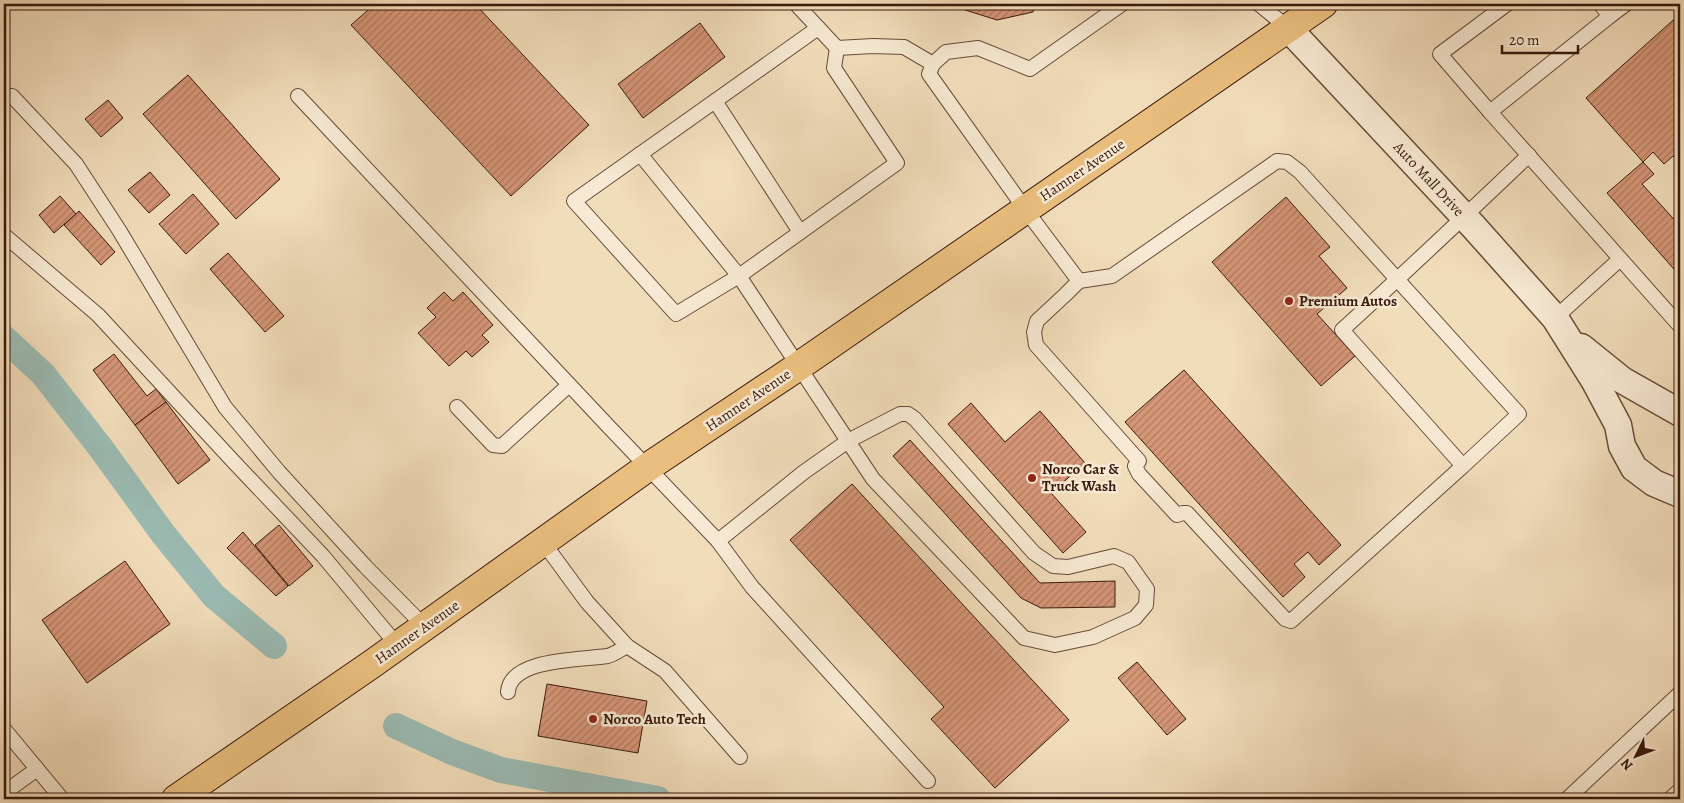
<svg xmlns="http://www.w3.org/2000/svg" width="1684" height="803" viewBox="0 0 1684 803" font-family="Alegreya,serif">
<defs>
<pattern id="building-hatch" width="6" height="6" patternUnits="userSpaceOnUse" patternTransform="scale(1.25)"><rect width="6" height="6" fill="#d69678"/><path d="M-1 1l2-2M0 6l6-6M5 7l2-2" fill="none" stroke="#af7a61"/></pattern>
</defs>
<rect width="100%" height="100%" fill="#f2ddbb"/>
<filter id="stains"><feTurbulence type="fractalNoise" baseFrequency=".004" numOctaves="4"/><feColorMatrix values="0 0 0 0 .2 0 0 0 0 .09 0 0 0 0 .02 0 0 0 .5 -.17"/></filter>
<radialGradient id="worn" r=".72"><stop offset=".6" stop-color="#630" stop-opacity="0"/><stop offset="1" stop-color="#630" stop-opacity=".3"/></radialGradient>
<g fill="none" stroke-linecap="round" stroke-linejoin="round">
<g stroke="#9bbbb3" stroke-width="26">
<polyline points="4,338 43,374 100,447 164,535 214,596 274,646"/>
<polyline points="396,726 452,752 501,770 658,799"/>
</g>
</g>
<g fill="url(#building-hatch)" stroke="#39190c">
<polygon points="375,4 475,4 589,125 511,196 351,25"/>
<polygon points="946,4 1036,4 1033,12 997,20"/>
<polygon points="1680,14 1680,164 1673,156 1664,164 1653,152 1643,162 1586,98"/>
<polygon points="700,23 725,57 643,118 618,84"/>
<polygon points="188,75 280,179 236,219 143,114"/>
<polygon points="108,100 123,118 101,137 85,119"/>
<polygon points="1643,162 1654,174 1642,184 1680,226 1680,276 1607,193"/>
<polygon points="150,172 170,195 149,213 128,190"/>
<polygon points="193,194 219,224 186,254 159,224"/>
<polygon points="60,196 76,214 54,233 39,215"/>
<polygon points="1286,197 1330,247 1319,256 1347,288 1317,314 1355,356 1321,386 1212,262"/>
<polygon points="79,211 115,252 101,265 64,225"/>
<polygon points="228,253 284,316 265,332 210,269"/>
<polygon points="444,292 453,301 463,292 493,325 482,335 489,342 472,357 466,351 449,366 418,333 436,317 427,308"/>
<polygon points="114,354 147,396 156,389 166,402 135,425 93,370"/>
<polygon points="1184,370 1341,545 1319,565 1308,552 1294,564 1305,577 1283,597 1125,422"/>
<polygon points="166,402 210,460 178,484 135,425"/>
<polygon points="971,403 1005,442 1040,411 1085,463 1051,493 1086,532 1063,553 948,424"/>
<polygon points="910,440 1040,583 1115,581 1115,607 1041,608 1021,598 893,456"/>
<polygon points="852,484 1069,720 995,788 931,719 944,707 790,540"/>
<polygon points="279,525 313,566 289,586 255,545"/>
<polygon points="243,532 288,586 276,596 227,548"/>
<polygon points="125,561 170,624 87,683 42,620"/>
<polygon points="1137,662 1186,719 1167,735 1118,678"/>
<polygon points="547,684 647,701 638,753 538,736"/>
</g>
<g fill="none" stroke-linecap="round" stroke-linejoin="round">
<g stroke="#674a38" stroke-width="16">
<g id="service">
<polyline points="796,4 837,48 873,46 904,47 933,64"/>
<polyline points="1259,4 1288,28"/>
<polyline points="1600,4 1610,16 1490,112 1680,326"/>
<polyline points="1610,16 1626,4"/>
<polyline points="12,96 76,164 119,230 225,407 279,472 365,566 425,627"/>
<polyline points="298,96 609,427 718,541 752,587 928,781"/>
<polyline points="715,101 800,232"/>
<polyline points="1490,112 1440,54 1507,4"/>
<polyline points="640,154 739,276 897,163 834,68 837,48"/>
<polyline points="4,235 98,315 232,460 323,556 398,646"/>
<polyline points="1079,281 1025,209 929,74 933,64 946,52 978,48 1030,69 1122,4"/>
<polyline points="1555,318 1620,259"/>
<polyline points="457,407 493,445 502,446 569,385"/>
<path d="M1463,466L1519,414L1300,172L1287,162L1277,161L1112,276L1079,281L1066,294L1037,321L1034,332L1036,345L1139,461L1135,466L1139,474L1177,515L1183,513H1187L1285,619L1291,621L1463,466L1342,330C1405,273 1467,214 1529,155"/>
<polyline points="718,541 804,472 848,441 900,414 908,414 915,419 1034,553 1053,566 1068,567 1114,556 1128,562 1147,589 1146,605 1135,618 1093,637 1055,645 1024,638 873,479 739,276 676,314 574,201 818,28"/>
<polyline points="543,542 587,602 627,646 665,671 740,757"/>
<path d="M508,692C510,658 582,660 607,656C614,655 621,649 627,646"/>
<polyline points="4,729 62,799"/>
<polyline points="4,793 37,769"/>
<polyline points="1567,799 1680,693"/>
<polyline points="1670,799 1680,790"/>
</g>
</g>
<g stroke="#674a38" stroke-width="29">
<g id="minor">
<polyline points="1288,28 1473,226 1555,318 1594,380 1618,425 1622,446 1634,468 1654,483 1680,494"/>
<polyline points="1581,347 1622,380 1680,413"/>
</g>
</g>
<g stroke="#39190c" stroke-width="30">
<polyline id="primary" points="176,799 372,664 648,467 799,366 1323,4"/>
</g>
<use href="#service" stroke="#f7e9d3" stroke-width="14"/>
<use href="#minor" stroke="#f7e9d3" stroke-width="26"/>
<use href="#primary" stroke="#e9be7e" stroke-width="28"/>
</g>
<g fill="#8f2418" stroke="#f7e9d3" stroke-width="2">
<circle cx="1289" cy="301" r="5"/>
<circle cx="1032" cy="478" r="5"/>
<circle cx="593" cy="719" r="5"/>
</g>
<g text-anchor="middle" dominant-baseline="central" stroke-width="5" stroke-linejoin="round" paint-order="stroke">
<g font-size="15" fill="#39190c" stroke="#f7e9d3">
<text transform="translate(1082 170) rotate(-34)">Hamner Avenue</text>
<text transform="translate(1429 179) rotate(47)">Auto Mall Drive</text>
<text transform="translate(748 400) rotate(-34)">Hamner Avenue</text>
<text transform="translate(417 632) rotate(-35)">Hamner Avenue</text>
</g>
<g font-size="15" font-weight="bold" fill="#39190c" stroke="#f7e9d3" text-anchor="start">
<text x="1299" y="301">Premium Autos</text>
<text x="1042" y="469">Norco Car &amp;<tspan x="1042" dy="17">Truck Wash</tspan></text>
<text x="603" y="719">Norco Auto Tech</text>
</g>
</g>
<rect width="1684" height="803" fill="none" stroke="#f2ddbb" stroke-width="20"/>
<rect x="5" y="5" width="1674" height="793" fill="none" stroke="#39190c" stroke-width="2.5"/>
<rect x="10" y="10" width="1664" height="783" fill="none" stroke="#39190c"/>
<g transform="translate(1636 756) rotate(228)" stroke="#f7e9d3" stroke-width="4" paint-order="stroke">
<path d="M0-4L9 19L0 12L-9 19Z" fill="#39190c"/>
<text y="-8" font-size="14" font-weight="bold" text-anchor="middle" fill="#39190c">N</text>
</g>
<path d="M1502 45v8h76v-8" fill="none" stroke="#39190c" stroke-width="2.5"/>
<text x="1509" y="45" font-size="15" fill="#39190c" stroke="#f7e9d3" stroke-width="4" paint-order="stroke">20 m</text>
<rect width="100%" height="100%" filter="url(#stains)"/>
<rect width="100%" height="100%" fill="url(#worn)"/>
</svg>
